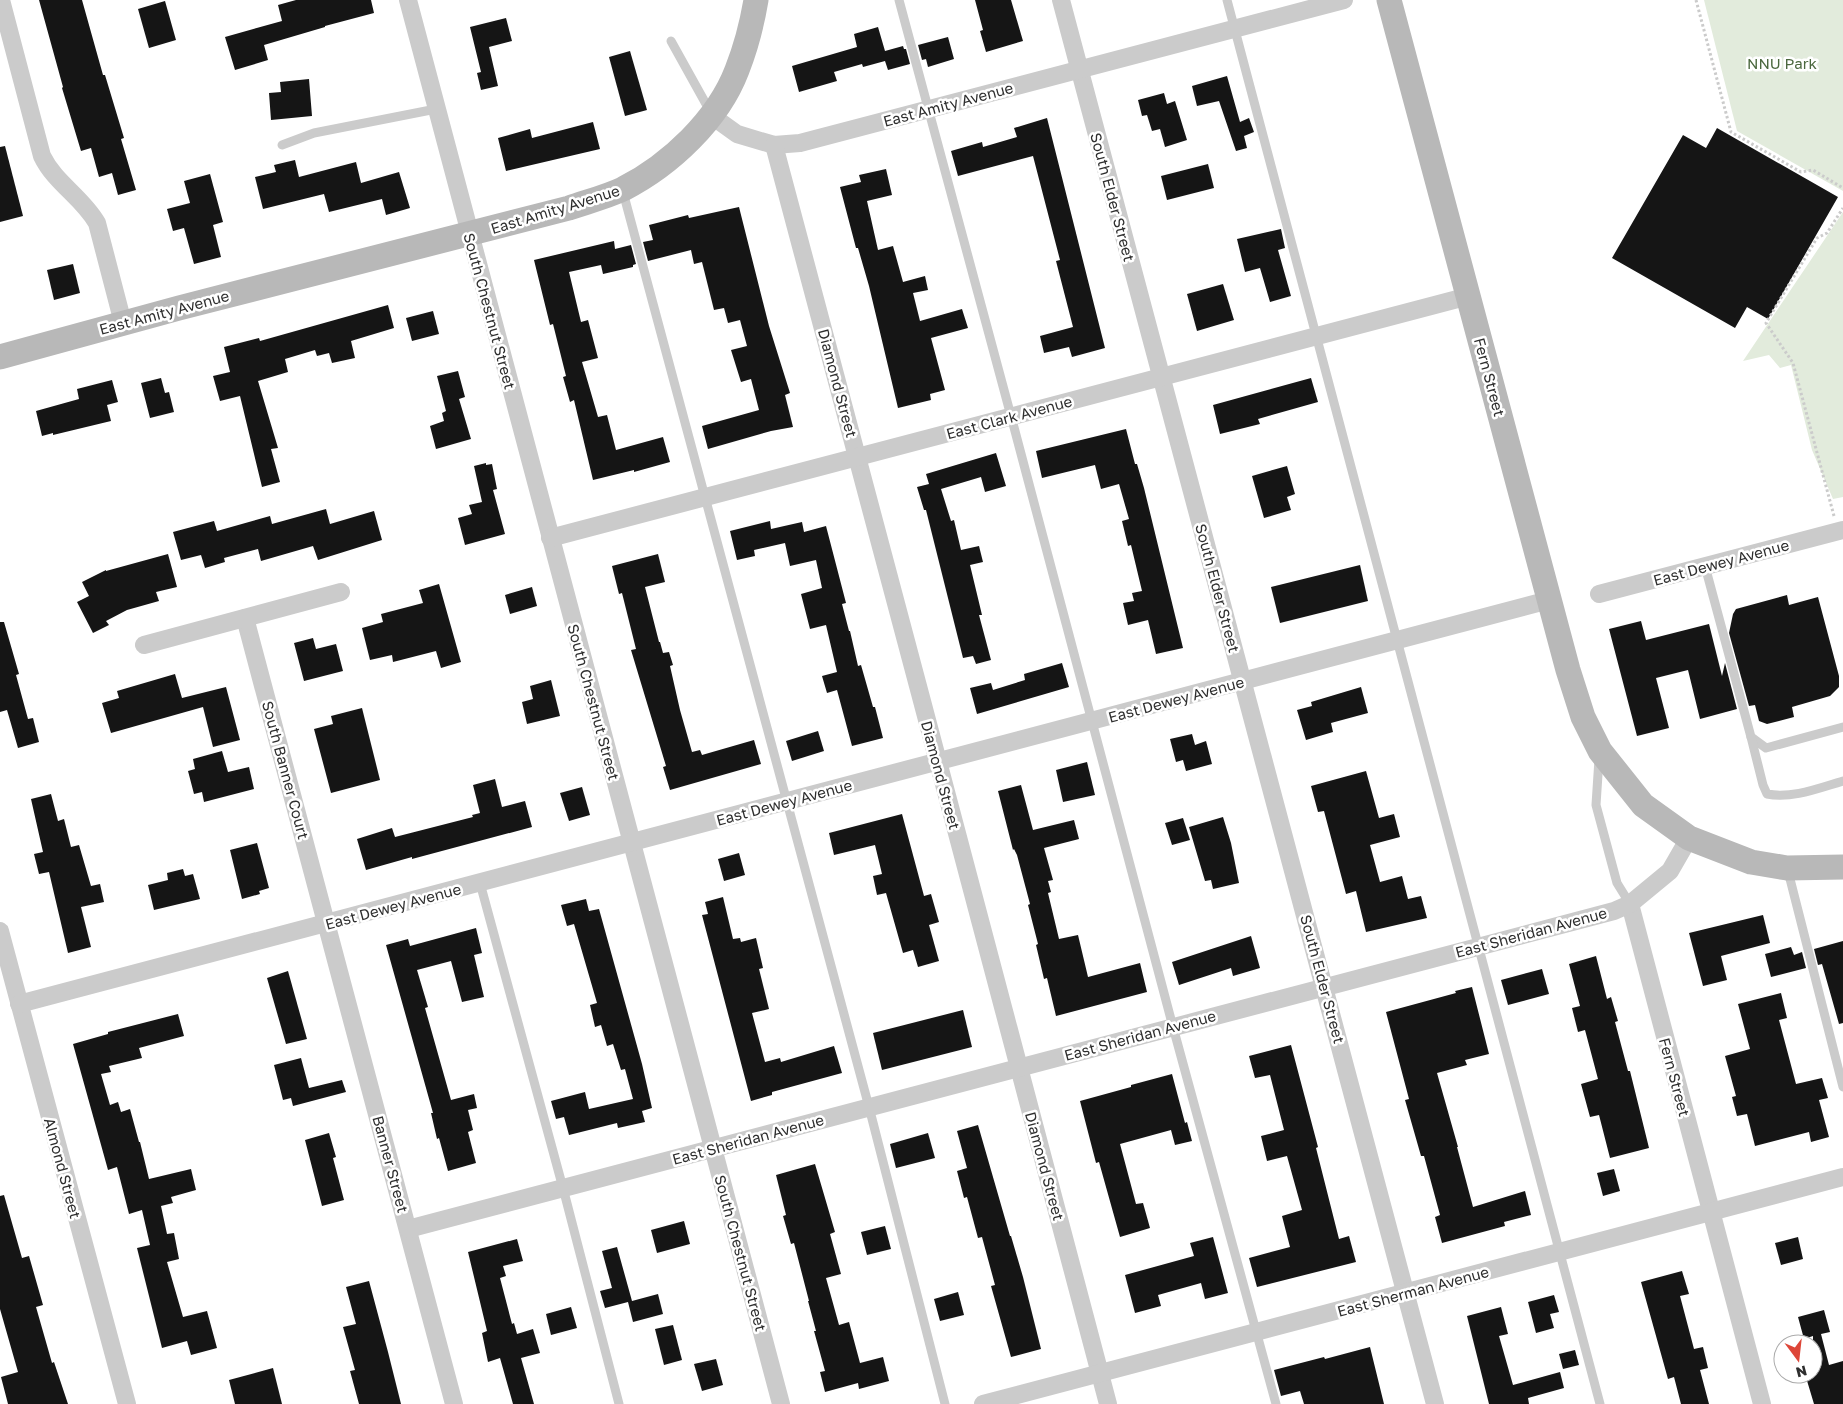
<svg xmlns="http://www.w3.org/2000/svg" width="1843" height="1404" viewBox="0 0 1843 1404" font-family="'Golos Text',sans-serif">
<rect width="100%" height="100%" fill="#fff"/>
<g fill="#e2ebdc">
<polygon points="1704,0 1843,0 1843,191 1737,131"/>
<polygon points="1843,212 1843,497 1833,499 1812,450 1791,365 1780,368 1769,355 1743,361"/>
</g>
<g fill="#151515">
<polygon points="39,0 82,0 103,75 105,75 124,138 121,139 136,190 118,195 112,173 99,177 91,148 81,151 62,88 63,87"/>
<polygon points="296,0 371,0 374,13 325,26 325,27 264,45 268,60 235,70 225,37 282,21 278,5"/>
<polygon points="975,0 1011,0 1023,41 986,52 980,31 983,30"/>
<polygon points="165,1 176,40 149,48 138,9"/>
<polygon points="506,18 512,41 489,47 498,86 481,90 477,73 481,72 470,27"/>
<polygon points="878,27 885,51 903,46 904,49 906,49 910,64 888,70 885,61 863,67 862,64 834,72 837,81 799,92 792,66 857,47 854,34"/>
<polygon points="948,37 954,59 928,67 926,59 922,60 918,45"/>
<polygon points="630,51 647,110 625,116 609,57"/>
<polygon points="1227,76 1240,122 1249,118 1254,132 1244,136 1247,148 1236,151 1219,101 1197,106 1192,86"/>
<polygon points="309,79 312,116 271,120 269,93 281,92 280,82"/>
<polygon points="1164,93 1167,104 1175,101 1187,140 1165,147 1160,129 1152,131 1147,115 1142,116 1138,100"/>
<polygon points="1047,118 1105,348 1072,357 1069,347 1044,353 1040,336 1073,327 1056,261 1060,260 1033,156 958,176 951,151 982,142 983,147 1017,137 1014,128"/>
<polygon points="593,122 600,149 506,171 498,138 530,129 532,138"/>
<polygon points="1717,128 1838,197 1768,319 1747,307 1735,328 1612,258 1683,135 1706,148"/>
<polygon points="5,146 23,216 0,222 0,147"/>
<polygon points="295,160 299,177 356,162 361,183 399,172 410,208 386,215 382,199 329,212 324,194 263,209 255,177 276,172 274,165"/>
<polygon points="1208,164 1214,188 1167,200 1161,176"/>
<polygon points="886,169 892,195 867,201 878,250 893,246 903,282 925,276 928,290 913,293 920,321 962,309 968,328 931,338 945,390 930,394 931,400 898,408 869,286 858,248 856,248 840,187 861,182 859,175"/>
<polygon points="210,174 223,222 213,225 221,257 194,264 184,228 173,231 167,209 190,203 184,181"/>
<polygon points="739,207 769,326 790,393 785,395 793,427 771,431 708,449 702,426 759,410 751,379 741,382 731,350 747,346 740,320 728,323 724,308 714,310 702,262 694,264 691,250 648,261 643,242 653,240 649,225 688,215 689,218"/>
<polygon points="1281,229 1285,248 1278,250 1291,296 1270,302 1260,268 1245,272 1237,239"/>
<polygon points="614,241 615,249 631,245 636,264 633,265 633,267 603,274 601,265 569,272 581,322 588,320 598,358 582,362 598,417 607,415 616,450 663,437 670,462 634,472 634,470 593,480 574,400 570,402 563,377 566,376 553,324 550,325 534,260"/>
<polygon points="73,264 80,293 54,300 47,270"/>
<polygon points="1223,284 1234,320 1197,331 1187,294"/>
<polygon points="388,305 394,328 351,341 355,358 332,363 329,353 317,356 315,350 285,359 288,372 258,381 278,448 271,449 280,482 262,487 240,396 220,401 213,376 230,372 224,347 259,338 260,341"/>
<polygon points="433,311 439,334 412,341 406,318"/>
<polygon points="458,371 465,397 459,399 471,439 436,449 430,426 444,421 442,413 446,411 437,376"/>
<polygon points="161,378 165,393 169,392 174,412 150,418 141,383"/>
<polygon points="1311,378 1318,402 1258,419 1260,424 1220,434 1213,405"/>
<polygon points="112,380 118,402 107,405 111,421 53,435 53,433 42,436 36,411 79,399 77,389"/>
<polygon points="1126,429 1135,464 1137,464 1144,488 1183,648 1156,654 1148,620 1128,625 1123,603 1134,601 1132,593 1142,591 1131,545 1128,546 1122,521 1129,519 1119,484 1101,489 1095,465 1042,478 1036,451"/>
<polygon points="996,453 1006,486 985,492 981,477 941,489 951,521 954,520 961,550 979,546 983,562 970,565 982,615 979,615 991,660 976,664 973,656 963,658 926,510 924,510 917,487 929,484 926,474"/>
<polygon points="486,463 486,465 492,464 497,489 493,490 505,534 465,545 458,518 472,514 469,505 482,502 474,466"/>
<polygon points="1287,466 1295,494 1287,497 1291,510 1264,518 1252,476"/>
<polygon points="326,509 330,524 374,511 382,540 318,560 313,546 261,561 258,549 224,558 225,562 205,568 201,555 181,560 173,532 214,521 217,531 270,516 272,524"/>
<polygon points="770,521 771,529 802,522 804,532 826,526 846,603 842,604 849,631 850,631 858,666 861,665 873,707 875,707 883,738 852,746 837,690 827,693 822,676 837,672 826,625 810,629 801,594 822,588 816,560 790,566 785,543 754,550 755,556 737,560 730,531"/>
<polygon points="168,554 177,587 156,592 159,601 127,610 106,621 109,625 93,633 77,602 89,596 82,582 106,570 106,571"/>
<polygon points="658,554 665,582 645,587 659,642 660,642 663,653 669,652 673,665 670,666 680,710 692,752 700,750 702,755 754,740 761,764 670,790 663,767 666,766 631,650 636,649 622,593 619,594 612,566"/>
<polygon points="1360,565 1368,601 1280,623 1271,587"/>
<polygon points="439,584 461,662 441,668 436,651 393,662 392,655 370,660 362,628 383,622 381,614 423,603 419,590"/>
<polygon points="532,587 537,606 510,614 505,595"/>
<polygon points="1787,595 1789,605 1818,597 1839,676 1839,687 1830,696 1792,707 1794,717 1767,724 1759,721 1755,705 1749,706 1729,633 1733,614 1736,609"/>
<polygon points="1641,621 1646,640 1709,624 1722,676 1725,663 1737,709 1700,719 1688,670 1656,678 1669,728 1637,736 1609,629"/>
<polygon points="0,622 4,622 19,674 16,675 28,719 33,718 39,742 18,748 7,710 0,712"/>
<polygon points="313,638 316,649 336,644 343,671 304,681 294,643"/>
<polygon points="1062,663 1069,687 977,714 970,688 991,683 993,690 1025,680 1024,674"/>
<polygon points="175,674 182,698 226,687 240,740 213,747 203,707 111,733 102,703 119,698 117,691"/>
<polygon points="551,680 560,716 527,724 522,702 533,699 530,686"/>
<polygon points="1361,687 1368,713 1331,723 1333,732 1306,740 1297,710 1312,706 1311,702"/>
<polygon points="362,708 380,780 331,793 314,729 333,724 331,716"/>
<polygon points="818,731 824,751 792,761 786,741"/>
<polygon points="1192,734 1195,745 1206,741 1212,764 1186,771 1183,760 1176,762 1170,739"/>
<polygon points="222,751 228,772 249,767 254,789 204,802 202,792 194,794 188,771 195,769 193,759"/>
<polygon points="1087,762 1095,795 1063,802 1056,770"/>
<polygon points="1366,771 1379,818 1394,814 1400,837 1370,845 1380,882 1402,876 1408,899 1421,896 1427,918 1366,932 1356,891 1346,894 1324,811 1318,812 1311,786"/>
<polygon points="495,779 502,807 525,801 532,827 412,859 412,857 366,870 357,839 392,828 395,837 473,817 472,815 480,813 473,785"/>
<polygon points="1021,785 1033,830 1074,820 1079,839 1044,848 1053,880 1048,881 1051,892 1048,893 1059,939 1078,935 1088,977 1140,963 1147,992 1056,1016 1047,978 1044,979 1036,945 1038,944 1028,905 1030,904 1017,855 1014,849 1013,850 998,791"/>
<polygon points="582,787 590,815 569,821 560,793"/>
<polygon points="51,794 58,821 64,819 71,847 79,845 91,886 100,884 104,902 81,907 91,947 68,953 49,872 39,874 34,854 43,852 31,799"/>
<polygon points="902,814 924,896 931,894 939,922 929,925 939,961 918,967 913,950 903,953 886,893 877,895 873,876 882,874 875,845 834,855 829,833"/>
<polygon points="1223,817 1231,843 1239,883 1213,889 1211,880 1205,881 1189,827"/>
<polygon points="1183,818 1190,840 1172,845 1165,823"/>
<polygon points="257,843 269,888 259,891 260,894 242,899 230,850"/>
<polygon points="739,853 745,875 724,881 718,859"/>
<polygon points="183,869 185,876 193,874 200,899 154,910 148,885 168,880 167,873"/>
<polygon points="723,897 733,939 740,938 741,942 756,938 763,968 759,969 769,1009 752,1013 765,1062 780,1058 781,1062 834,1046 842,1073 772,1092 772,1095 751,1101 702,915 708,914 705,902"/>
<polygon points="586,899 589,911 599,909 642,1064 652,1108 642,1111 645,1122 618,1128 617,1123 569,1135 564,1117 556,1119 551,1101 585,1092 589,1109 633,1099 625,1069 621,1070 613,1044 607,1046 601,1025 595,1027 590,1005 597,1003 574,924 567,926 561,905"/>
<polygon points="1763,915 1770,943 1721,956 1727,980 1703,986 1689,933"/>
<polygon points="476,928 482,953 474,955 484,997 462,1002 451,961 417,970 428,1007 425,1008 451,1100 474,1094 477,1108 468,1110 473,1130 468,1132 476,1163 448,1171 439,1138 437,1139 431,1113 433,1113 386,945 408,939 410,946"/>
<polygon points="1251,936 1260,968 1233,976 1231,968 1179,985 1172,962"/>
<polygon points="1843,941 1843,1023 1839,1024 1822,964 1818,965 1814,949"/>
<polygon points="1791,947 1794,955 1802,952 1806,968 1771,977 1765,954"/>
<polygon points="1596,956 1607,999 1611,997 1618,1021 1615,1022 1628,1071 1630,1071 1649,1148 1610,1158 1599,1115 1590,1117 1581,1084 1598,1079 1585,1030 1578,1032 1572,1008 1580,1006 1569,964"/>
<polygon points="1542,969 1549,994 1508,1005 1501,980"/>
<polygon points="288,971 307,1039 286,1044 267,978"/>
<polygon points="1472,987 1489,1054 1465,1060 1467,1065 1437,1073 1458,1147 1457,1147 1473,1207 1525,1191 1531,1215 1504,1222 1505,1226 1442,1243 1435,1217 1440,1215 1424,1156 1421,1156 1405,1100 1409,1099 1386,1012 1456,993 1455,991"/>
<polygon points="1781,993 1787,1018 1779,1020 1796,1084 1822,1078 1828,1098 1819,1100 1829,1137 1811,1142 1809,1132 1755,1146 1747,1114 1737,1116 1732,1097 1736,1096 1725,1056 1750,1049 1738,1004"/>
<polygon points="963,1010 972,1047 882,1070 873,1033"/>
<polygon points="178,1014 184,1036 139,1048 142,1058 109,1066 111,1072 101,1074 110,1105 118,1102 121,1112 130,1109 139,1142 140,1142 149,1179 191,1169 196,1190 171,1197 173,1203 161,1206 167,1234 174,1233 179,1259 167,1262 183,1317 207,1311 217,1348 191,1355 187,1341 162,1348 137,1248 150,1245 142,1210 129,1214 117,1167 108,1170 73,1044 108,1034 108,1032"/>
<polygon points="1291,1045 1318,1147 1316,1148 1339,1239 1349,1236 1356,1262 1257,1287 1249,1258 1290,1247 1282,1216 1302,1210 1287,1156 1267,1161 1261,1136 1284,1130 1270,1075 1255,1078 1249,1056"/>
<polygon points="301,1058 309,1088 342,1080 346,1092 293,1106 291,1098 283,1100 274,1065"/>
<polygon points="1172,1074 1185,1123 1187,1122 1192,1141 1175,1145 1171,1130 1120,1144 1136,1204 1143,1203 1150,1228 1120,1237 1099,1162 1096,1163 1080,1101 1131,1087 1131,1085"/>
<polygon points="978,1125 1010,1236 1011,1236 1023,1277 1041,1349 1011,1357 991,1286 995,1285 982,1237 978,1238 967,1197 964,1198 957,1171 967,1168 957,1131"/>
<polygon points="329,1133 336,1157 333,1158 344,1200 322,1206 305,1140"/>
<polygon points="928,1133 935,1158 896,1168 890,1144"/>
<polygon points="815,1164 835,1232 830,1234 841,1274 826,1278 839,1325 849,1322 860,1363 883,1357 889,1381 859,1389 858,1383 825,1392 820,1372 825,1371 814,1331 816,1331 808,1301 809,1301 794,1243 791,1244 783,1216 786,1215 776,1175"/>
<polygon points="1614,1169 1620,1191 1603,1196 1597,1173"/>
<polygon points="4,1195 22,1258 29,1256 43,1305 36,1307 52,1363 54,1362 68,1404 8,1404 1,1377 18,1372 0,1309 0,1196"/>
<polygon points="684,1221 690,1244 657,1253 651,1230"/>
<polygon points="885,1226 891,1249 867,1255 861,1232"/>
<polygon points="1213,1237 1228,1293 1205,1299 1201,1283 1158,1295 1161,1306 1135,1313 1125,1275 1194,1256 1190,1243"/>
<polygon points="1798,1237 1803,1259 1781,1265 1775,1243"/>
<polygon points="517,1239 523,1261 503,1266 506,1276 500,1278 512,1324 514,1323 517,1334 533,1329 540,1353 521,1358 534,1404 513,1404 500,1358 488,1362 482,1333 487,1331 468,1252"/>
<polygon points="617,1247 632,1301 658,1294 663,1314 633,1322 628,1302 605,1308 600,1291 612,1288 602,1251"/>
<polygon points="1682,1271 1689,1294 1680,1296 1694,1349 1703,1347 1708,1368 1700,1370 1709,1404 1681,1404 1674,1377 1668,1379 1641,1282"/>
<polygon points="369,1281 388,1352 401,1404 359,1404 350,1371 355,1370 343,1327 356,1324 346,1287"/>
<polygon points="958,1292 964,1315 940,1321 934,1299"/>
<polygon points="1554,1295 1559,1312 1550,1314 1554,1328 1536,1333 1528,1302"/>
<polygon points="571,1307 577,1328 551,1335 546,1314"/>
<polygon points="1501,1307 1508,1334 1499,1336 1513,1385 1560,1372 1564,1388 1528,1398 1529,1404 1489,1404 1467,1316"/>
<polygon points="1824,1310 1830,1332 1821,1334 1829,1365 1843,1361 1843,1404 1814,1404 1805,1374 1813,1374 1813,1336 1804,1339 1798,1317"/>
<polygon points="673,1325 682,1360 664,1365 655,1329"/>
<polygon points="1370,1347 1384,1404 1304,1404 1300,1391 1281,1396 1274,1370 1324,1357 1325,1359"/>
<polygon points="1575,1350 1579,1365 1563,1369 1559,1354"/>
<polygon points="716,1359 723,1385 702,1391 694,1364"/>
<polygon points="273,1368 282,1404 235,1404 229,1380"/>
</g>
<g fill="none" stroke-linecap="round" stroke-linejoin="round">
<g stroke="#cbcbcb" stroke-width="3" stroke-dasharray="2.5 2.5" stroke-linecap="butt">
<polyline points="1696,0 1731,132 1801,172 1813,170 1843,188"/>
<polyline points="1834,516 1793,363 1766,323 1817,238 1827,233 1843,208"/>
</g>
<g stroke="#cbcbcb" stroke-width="9">
<polyline points="899,0 1011,416 1173,1027 1276,1404"/>
<polyline points="1227,0 1600,1404"/>
<polyline points="671,41 711,113"/>
<polyline points="282,145 314,133 436,109"/>
<polyline points="623,192 869,1107 945,1404"/>
<polyline points="1705,566 1751,737 1766,748 1843,727"/>
<path d="M1751,737L1763,785L1767,794C1792,799 1819,788 1843,781"/>
<polyline points="1599,759 1596,805 1617,883 1630,904"/>
<polyline points="1788,871 1843,1087"/>
<polyline points="480,883 563,1188 619,1404"/>
</g>
<g stroke="#cbcbcb" stroke-width="18">
<path d="M1,0L42,156C55,183 82,197 97,223L123,323"/>
<polyline points="408,0 781,1404"/>
<polyline points="1061,0 1435,1404"/>
<polyline points="712,116 737,134 774,145 800,143 1344,0"/>
<path d="M774,145C887,564 996,985 1108,1404"/>
<polyline points="550,538 1469,296"/>
<polyline points="1599,594 1843,530"/>
<polyline points="245,618 454,1404"/>
<polyline points="144,645 341,592"/>
<polyline points="1630,904 1762,1404"/>
<polyline points="0,931 127,1404"/>
<polyline points="19,1004 1549,600"/>
<polyline points="408,1229 1614,911 1630,904 1670,871 1689,838"/>
<polyline points="983,1404 1843,1177"/>
</g>
<g stroke="#b8b8b8" stroke-width="25">
<polyline points="1389,0 1568,670 1583,717 1600,751 1643,805 1689,838 1751,862 1787,868 1843,867"/>
<path d="M0,357L179,308L569,208C586,202 606,197 623,189C670,165 718,120 737,70C746,47 752,24 756,0"/>
</g>
</g>
<g text-anchor="middle" dominant-baseline="central" stroke-width="5" stroke-linejoin="round" paint-order="stroke">
<g font-size="15" fill="#4b683e" stroke="#fff">
<text x="1782" y="63">NNU Park</text>
</g>
<g font-size="15" fill="#2e2e2e" stroke="#fff">
<text transform="translate(948 104) rotate(-15)">East Amity Avenue</text>
<text transform="translate(1113 197) rotate(75)">South Elder Street</text>
<text transform="translate(555 209) rotate(-17)">East Amity Avenue</text>
<text transform="translate(490 311) rotate(75)">South Chestnut Street</text>
<text transform="translate(164 312) rotate(-15)">East Amity Avenue</text>
<text transform="translate(1490 377) rotate(75)">Fern Street</text>
<text transform="translate(838 383) rotate(75)">Diamond Street</text>
<text transform="translate(1009 417) rotate(-15)">East Clark Avenue</text>
<text transform="translate(1721 562) rotate(-15)">East Dewey Avenue</text>
<text transform="translate(1218 588) rotate(75)">South Elder Street</text>
<text transform="translate(1176 699) rotate(-15)">East Dewey Avenue</text>
<text transform="translate(594 702) rotate(75)">South Chestnut Street</text>
<text transform="translate(286 770) rotate(75)">South Banner Court</text>
<text transform="translate(941 775) rotate(75)">Diamond Street</text>
<text transform="translate(784 802) rotate(-15)">East Dewey Avenue</text>
<text transform="translate(393 906) rotate(-15)">East Dewey Avenue</text>
<text transform="translate(1531 932) rotate(-15)">East Sheridan Avenue</text>
<text transform="translate(1323 979) rotate(75)">South Elder Street</text>
<text transform="translate(1140 1035) rotate(-15)">East Sheridan Avenue</text>
<text transform="translate(1675 1077) rotate(75)">Fern Street</text>
<text transform="translate(748 1139) rotate(-15)">East Sheridan Avenue</text>
<text transform="translate(391 1164) rotate(75)">Banner Street</text>
<text transform="translate(1045 1166) rotate(75)">Diamond Street</text>
<text transform="translate(63 1168) rotate(75)">Almond Street</text>
<text transform="translate(741 1253) rotate(75)">South Chestnut Street</text>
<text transform="translate(1413 1291) rotate(-15)">East Sherman Avenue</text>
</g>
</g>
<g transform="translate(1798 1359) rotate(165)"><circle r="24" fill="#ffffff" stroke="#ababab"/>
<path d="M0-4L9 19L0 12L-9 19Z" fill="#dd4638"/>
<text y="-8" font-size="14" font-weight="bold" text-anchor="middle" fill="#2e2e2e">N</text>
</g>
</svg>
